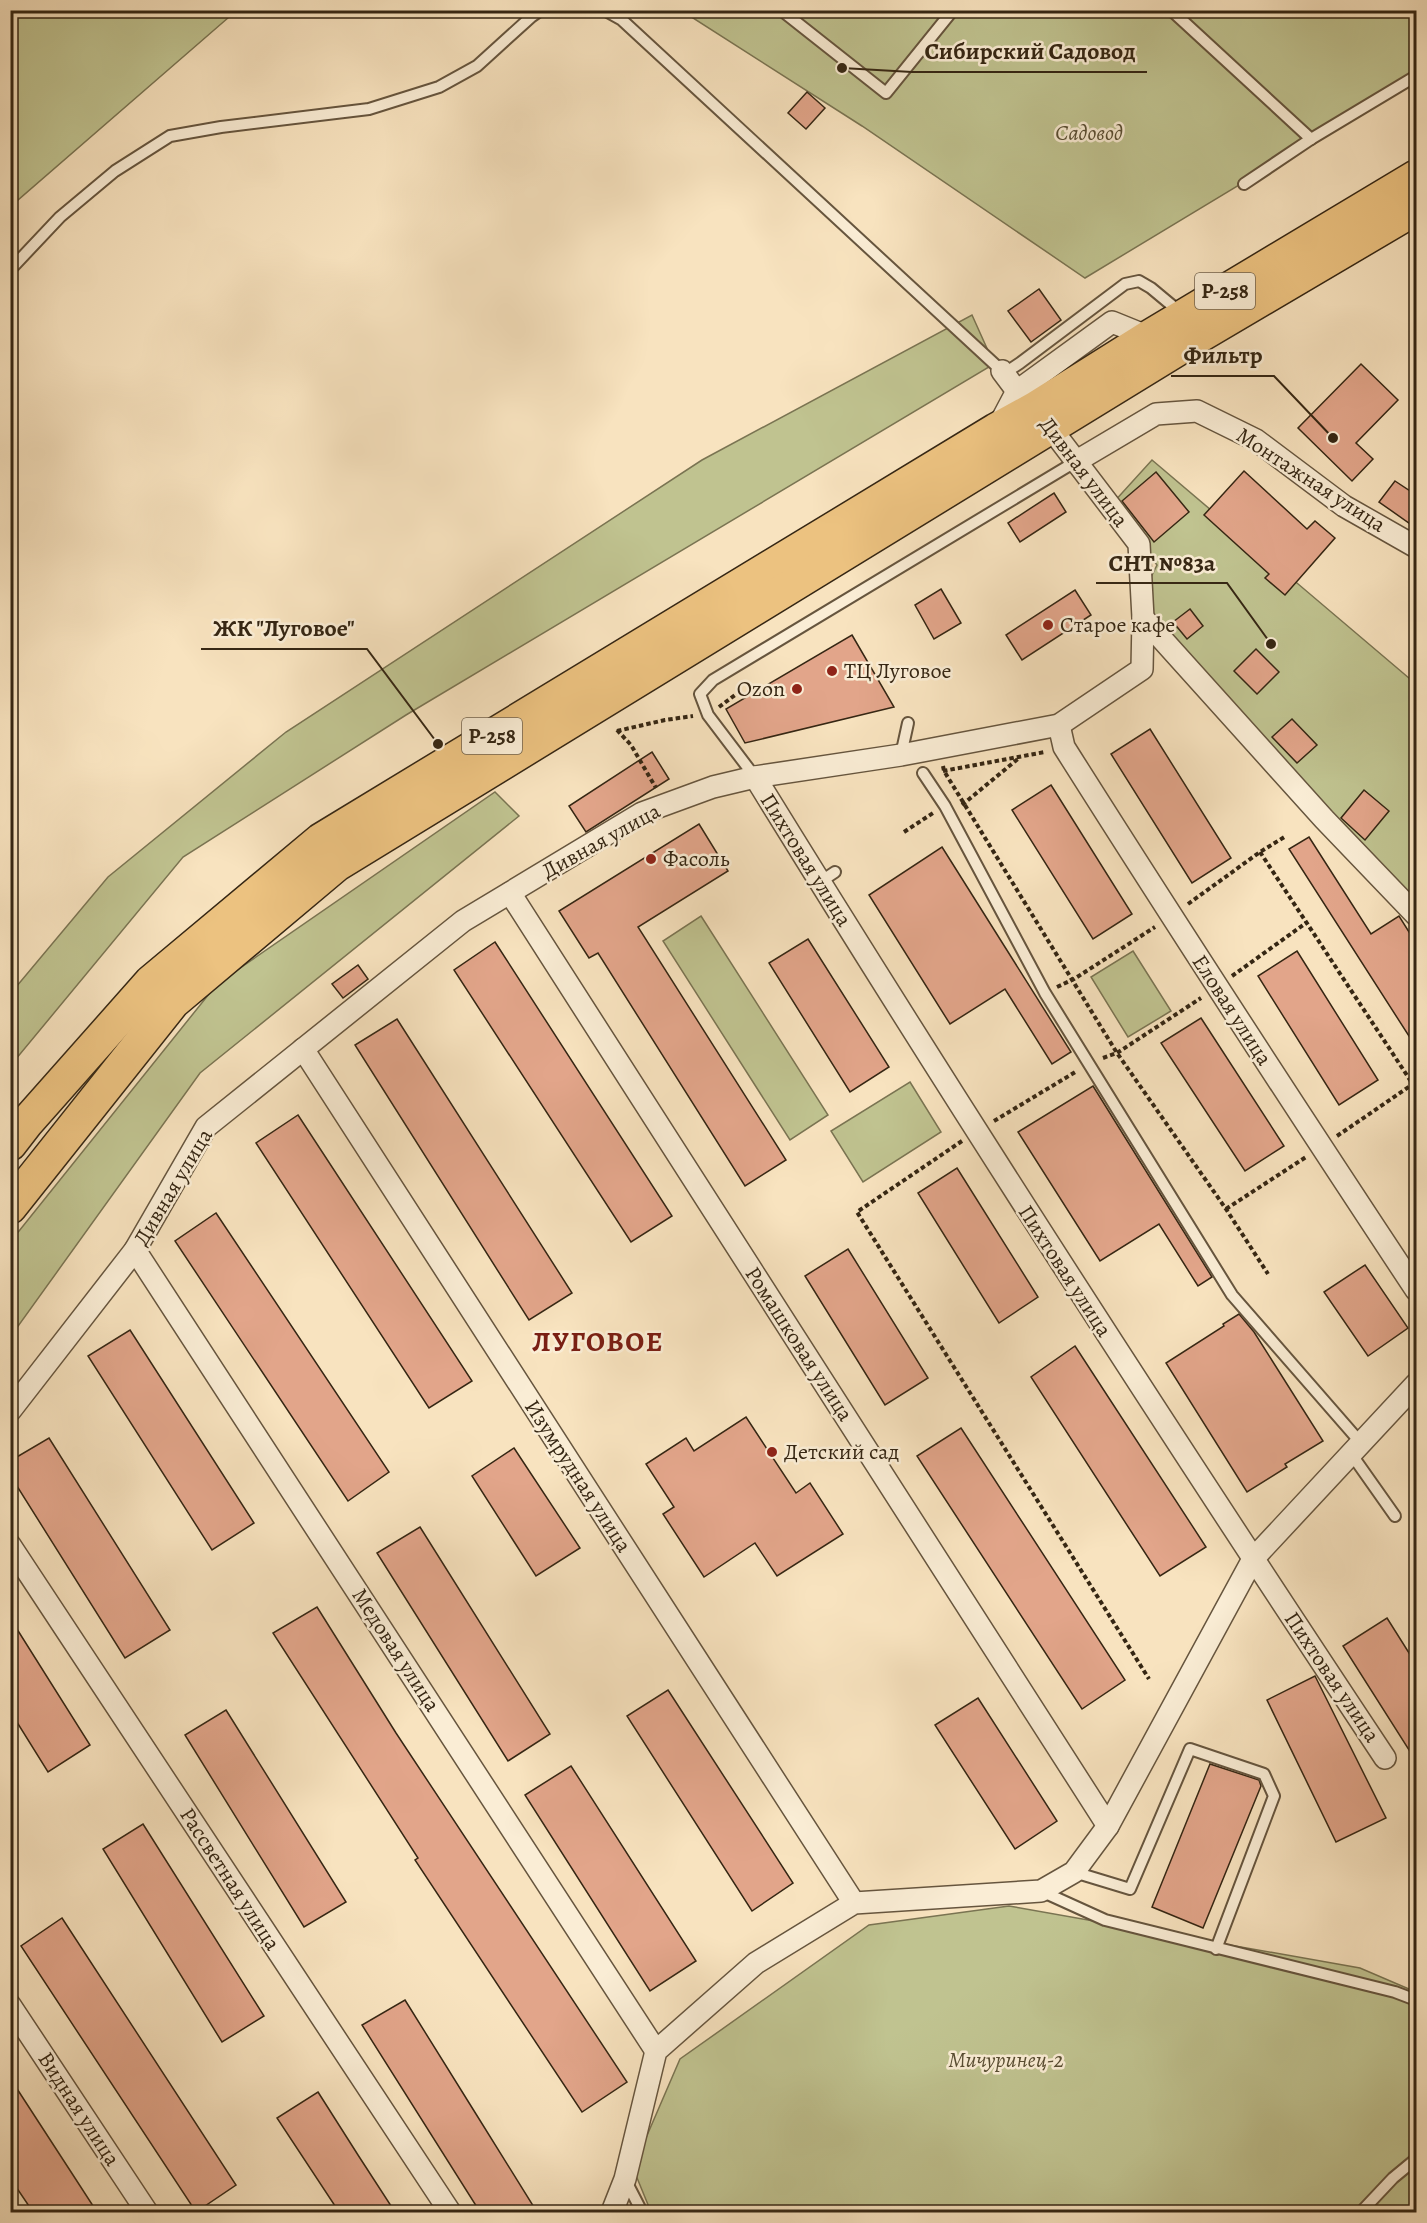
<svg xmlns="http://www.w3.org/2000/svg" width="1427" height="2223" viewBox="0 0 1427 2223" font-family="Alegreya,serif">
<rect width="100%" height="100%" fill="#f8e3bf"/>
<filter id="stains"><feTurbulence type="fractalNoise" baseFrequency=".00333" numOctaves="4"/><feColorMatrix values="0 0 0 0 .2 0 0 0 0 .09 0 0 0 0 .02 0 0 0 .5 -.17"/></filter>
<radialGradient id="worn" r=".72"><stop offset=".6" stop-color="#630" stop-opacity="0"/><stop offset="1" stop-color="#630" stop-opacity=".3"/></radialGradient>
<g fill="#c0c390" stroke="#7a7452" stroke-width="1.5">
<polygon points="11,10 236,10 236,11 11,206"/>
<polygon points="682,11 1416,11 1416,78 1085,278 862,126"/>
<polygon points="972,315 994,364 406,715 183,857 11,1065 11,993 108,877 286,732 702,460"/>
<polygon points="1152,460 1416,684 1416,905 1137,605 1157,565 1112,504"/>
<polygon points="495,792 519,816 200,1073 11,1336 11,1241 217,984"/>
<polygon points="701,916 828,1115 790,1140 663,941"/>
<polygon points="1133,951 1171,1011 1128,1037 1091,977"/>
<polygon points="910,1082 941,1132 863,1182 831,1131"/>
<polygon points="1009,1906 1360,1968 1416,1992 1416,2212 651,2212 633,2168 680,2059 869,1925"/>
</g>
<g fill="#e2a58a" stroke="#352613" stroke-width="1.5">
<polygon points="807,92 825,108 806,129 788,113"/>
<polygon points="1039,289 1061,320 1031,342 1008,311"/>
<polygon points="1361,364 1398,400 1356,443 1373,459 1352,481 1298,428"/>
<polygon points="1244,471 1307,529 1315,521 1335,538 1285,595 1265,578 1269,574 1204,515"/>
<polygon points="1156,472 1189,512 1154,542 1122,501"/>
<polygon points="1395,481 1416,495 1416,528 1379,502"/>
<polygon points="1054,493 1066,512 1020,542 1008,523"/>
<polygon points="941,589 961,623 934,639 915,605"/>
<polygon points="1075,590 1091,615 1022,660 1006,635"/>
<polygon points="1190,609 1203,626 1187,639 1173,622"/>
<polygon points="852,635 894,707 745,743 726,709"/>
<polygon points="1256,649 1279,672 1257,694 1234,671"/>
<polygon points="1292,719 1317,745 1297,763 1272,737"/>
<polygon points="1150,729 1231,858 1192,883 1111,754"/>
<polygon points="652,752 669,779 586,832 569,806"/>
<polygon points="1051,785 1132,914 1093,939 1012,810"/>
<polygon points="1364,790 1389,811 1365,840 1341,818"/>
<polygon points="699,824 728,871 638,927 786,1160 745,1186 598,953 589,958 559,911"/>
<polygon points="1309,837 1371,934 1399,916 1416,943 1416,1047 1289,849"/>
<polygon points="942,847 1071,1052 1052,1064 1005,989 950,1024 869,895"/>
<polygon points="808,939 889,1067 850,1092 769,963"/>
<polygon points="495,942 672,1216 631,1242 454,970"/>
<polygon points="1297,951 1378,1080 1339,1105 1258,976"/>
<polygon points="358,965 368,979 343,998 332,984"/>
<polygon points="1201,1018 1284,1146 1245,1171 1161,1043"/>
<polygon points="397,1019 572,1293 529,1320 355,1045"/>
<polygon points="1093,1086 1212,1277 1198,1286 1159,1224 1100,1261 1018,1132"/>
<polygon points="298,1115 472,1381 429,1408 256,1143"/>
<polygon points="957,1168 1038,1297 999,1323 918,1193"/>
<polygon points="216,1213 389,1472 348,1501 175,1241"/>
<polygon points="848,1249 928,1378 885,1405 805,1276"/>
<polygon points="1365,1265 1408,1328 1368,1356 1324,1292"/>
<polygon points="1239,1314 1254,1332 1323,1441 1285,1464 1287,1467 1247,1492 1166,1363 1224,1326 1223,1324"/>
<polygon points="130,1330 254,1523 212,1550 88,1356"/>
<polygon points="1075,1346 1206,1547 1160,1576 1031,1377"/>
<polygon points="746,1417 796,1493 810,1483 843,1534 777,1576 755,1543 704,1577 663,1514 674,1507 646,1464 686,1438 694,1451"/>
<polygon points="961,1428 1125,1680 1082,1709 917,1456"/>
<polygon points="49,1438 170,1630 125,1658 10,1475 10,1461"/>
<polygon points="514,1448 580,1548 536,1576 472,1476"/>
<polygon points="420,1527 550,1734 508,1761 377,1553"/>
<polygon points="317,1607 396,1733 627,2082 582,2112 415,1860 418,1858 273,1633"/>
<polygon points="10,1618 90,1745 48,1772 10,1711"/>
<polygon points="1387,1618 1416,1664 1416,1761 1343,1646"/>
<polygon points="1315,1676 1386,1818 1336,1842 1267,1700"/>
<polygon points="668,1690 793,1883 752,1911 627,1716"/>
<polygon points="978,1698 1057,1821 1015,1849 935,1725"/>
<polygon points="226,1710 346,1902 304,1927 185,1735"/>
<polygon points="1210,1764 1259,1780 1261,1786 1203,1928 1152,1907"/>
<polygon points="571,1766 696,1961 650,1991 525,1795"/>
<polygon points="143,1824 264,2016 222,2042 103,1849"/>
<polygon points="62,1918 236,2185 196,2212 21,1946"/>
<polygon points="405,2000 476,2114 537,2212 480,2212 362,2025"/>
<polygon points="10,2078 73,2175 97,2212 33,2212 10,2178"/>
<polygon points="318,2092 358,2155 395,2212 339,2212 277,2118"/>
</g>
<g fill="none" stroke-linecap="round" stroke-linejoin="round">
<g stroke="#66553e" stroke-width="14">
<g id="lane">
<polyline points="604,10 622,20 1002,371 1011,369 1020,363 1125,284 1139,281 1151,288 1181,313"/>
<polyline points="781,10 886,93 953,10"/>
<polyline points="1171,10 1311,139"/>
<polyline points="1244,184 1311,139 1416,76"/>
<polyline points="10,270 60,217 115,171 170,136 221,127 369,109 439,87 477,66 531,17 541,10"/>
<polyline points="901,755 908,723"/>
<polyline points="923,773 945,806 1045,993 1232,1295 1361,1443"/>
<polyline points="755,777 708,715 700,694 713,680 1075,462"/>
<polyline points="820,882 835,872"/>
<polyline points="1352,1455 1395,1516"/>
<polyline points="1074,1872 1130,1889 1190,1749 1264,1774 1274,1796 1216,1949"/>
<polyline points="1041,1891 1105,1920 1395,1992 1416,2000"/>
<polyline points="626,2181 642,2212"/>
<polyline points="1361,2212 1393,2178 1416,2159"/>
</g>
</g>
<g stroke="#66553e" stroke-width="24">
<g id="street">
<polyline points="1002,371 1017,391"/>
<polyline points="998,427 1017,391 1112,322 1149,337"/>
<polyline points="1075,462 1156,414 1197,411 1256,440 1344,506 1416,547"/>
<polyline points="1143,618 1324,819 1416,915"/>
<path d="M1059,725L1064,747C1179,929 1297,1110 1416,1290"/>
<path d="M755,777C959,1108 1170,1434 1385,1758"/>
<polyline points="510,893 1108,1826"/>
<polyline points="303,1049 854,1903"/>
<polyline points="135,1250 656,2051"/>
<polyline points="10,1411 135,1250 206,1127 463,921 642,813 713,787 755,777 901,755 1059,725 1142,669 1143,618 1139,544 1043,418"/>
<polyline points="10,1545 450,2212"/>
<polyline points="10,2005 147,2212"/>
<polyline points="612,2212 625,2179 656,2051 756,1963 854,1903 1041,1891 1074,1872 1108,1826 1253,1559 1416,1384"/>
</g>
</g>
<g stroke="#352613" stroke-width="36">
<g id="primary">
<polyline points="10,1144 27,1122 151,982 321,840 996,430 1036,408 1149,337 1416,177"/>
<polyline points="10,1207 173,1002 336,865 1199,336 1416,208"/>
</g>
</g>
<g stroke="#352613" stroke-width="4" stroke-dasharray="4.5 3" stroke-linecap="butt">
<polyline points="719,707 735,695"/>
<polyline points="617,730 631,745 656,788"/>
<polyline points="617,731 665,720 693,716"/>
<polyline points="943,766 944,771 1117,1053 1226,1209 1268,1274"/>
<polyline points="943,771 1045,752"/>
<polyline points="962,805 1019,758"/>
<polyline points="904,832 933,813"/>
<polyline points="1260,852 1416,1089"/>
<polyline points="1188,904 1260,852 1286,836"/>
<polyline points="1232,976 1306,923"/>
<polyline points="1057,987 1074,979 1155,927"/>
<polyline points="1103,1058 1117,1053 1201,998"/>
<polyline points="994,1121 1077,1071"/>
<polyline points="1337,1136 1416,1082"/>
<polyline points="962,1141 857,1212 1149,1679"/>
<polyline points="1226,1209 1306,1157"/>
<polyline points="10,2206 15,2212"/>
</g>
<use href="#lane" stroke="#faedd5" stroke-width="10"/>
<use href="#street" stroke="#faedd5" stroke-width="21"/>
<use href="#primary" stroke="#ecc280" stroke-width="33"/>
</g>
<g fill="#8f2418" stroke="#faedd5" stroke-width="2">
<circle cx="1048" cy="625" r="6"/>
<circle cx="832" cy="671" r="6"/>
<circle cx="797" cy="689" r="6"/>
<circle cx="651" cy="859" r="6"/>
<circle cx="772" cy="1452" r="6"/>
</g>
<g text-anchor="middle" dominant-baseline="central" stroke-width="5" stroke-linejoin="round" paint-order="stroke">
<g fill="#faedd5" stroke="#70624d" stroke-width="1.5">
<rect x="1195" y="273" width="60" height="36" rx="4.5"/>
<rect x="462" y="718" width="60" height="36" rx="4.5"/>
</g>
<g font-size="21" font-weight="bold" fill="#352613">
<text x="1225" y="291">Р-258</text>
<text x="492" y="736">Р-258</text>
</g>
<g font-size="22" font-style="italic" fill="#584d32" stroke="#faedd5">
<text x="1089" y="133">Садовод</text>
<text x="1006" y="2060">Мичуринец-2</text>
</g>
<g font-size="22" fill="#352613" stroke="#faedd5">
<text transform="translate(1084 472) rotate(53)">Дивная улица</text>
<text transform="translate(1311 480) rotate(33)">Монтажная улица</text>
<text transform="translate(601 841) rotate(-29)">Дивная улица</text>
<text transform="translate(806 860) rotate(58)">Пихтовая улица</text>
<text transform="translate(1232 1010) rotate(57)">Еловая улица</text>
<text transform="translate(173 1187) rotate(-59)">Дивная улица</text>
<text transform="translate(1065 1271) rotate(57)">Пихтовая улица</text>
<text transform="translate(799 1344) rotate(57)">Ромашковая улица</text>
<text transform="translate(578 1476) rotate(57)">Изумрудная улица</text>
<text transform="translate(396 1650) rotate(57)">Медовая улица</text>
<text transform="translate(1332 1677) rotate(56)">Пихтовая улица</text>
<text transform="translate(230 1879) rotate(57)">Рассветная улица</text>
<text transform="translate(79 2109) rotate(57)">Видная улица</text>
</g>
<g font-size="22" fill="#352613" stroke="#faedd5" text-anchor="start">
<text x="1060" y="625">Старое кафе</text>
<text x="844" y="671">ТЦ Луговое</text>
<text x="785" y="689" text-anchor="end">Ozon</text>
<text x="663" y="859">Фасоль</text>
<text x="784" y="1452">Детский сад</text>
</g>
<g font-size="28" font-weight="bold" letter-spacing="1.5" fill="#7a1f14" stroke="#faedd5">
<text x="598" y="1342">ЛУГОВОЕ</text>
</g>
</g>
<path fill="none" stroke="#352613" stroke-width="2" d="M842 68L912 72H1147M1333 438L1274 376H1171M1271 644L1227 583H1096M438 744L367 649H201"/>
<g fill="#352613" stroke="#faedd5" stroke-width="2">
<circle cx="842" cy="68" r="6"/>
<circle cx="1333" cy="438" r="6"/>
<circle cx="1271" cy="644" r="6"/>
<circle cx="438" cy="744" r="6"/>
</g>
<g font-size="24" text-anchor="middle" font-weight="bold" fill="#352613" stroke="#faedd5" stroke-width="5" stroke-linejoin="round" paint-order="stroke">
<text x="1030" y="59">Сибирский Садовод</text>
<text x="1223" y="363">Фильтр</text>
<text x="1162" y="571">СНТ №83а</text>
<text x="284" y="636">ЖК "Луговое"</text>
</g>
<rect width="1427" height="2223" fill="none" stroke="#f8e3bf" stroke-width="36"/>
<rect x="12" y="12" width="1403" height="2199" fill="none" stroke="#352613" stroke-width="3"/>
<rect x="18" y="18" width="1391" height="2187" fill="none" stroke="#352613" stroke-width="1.5"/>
<rect width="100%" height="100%" filter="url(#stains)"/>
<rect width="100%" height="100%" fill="url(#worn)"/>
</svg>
